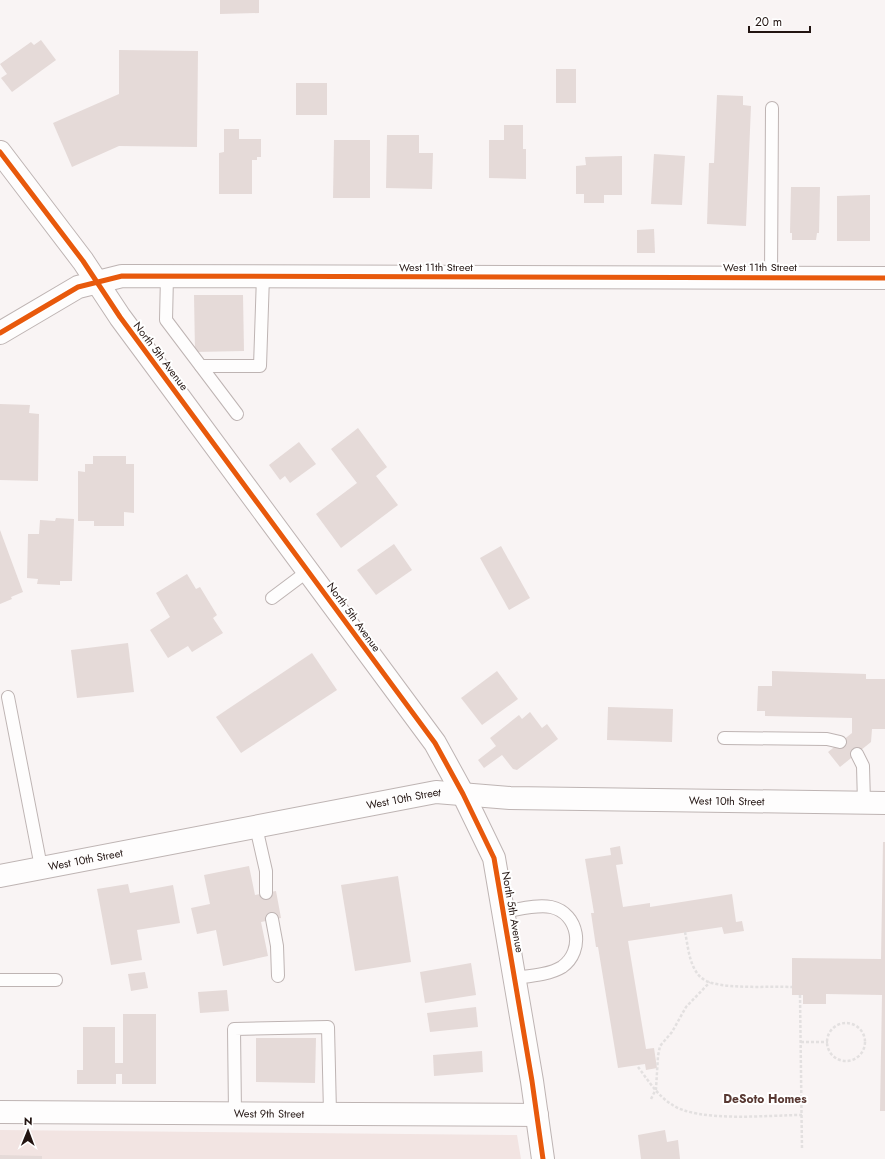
<svg xmlns="http://www.w3.org/2000/svg" width="885" height="1159" viewBox="0 0 885 1159" font-family="Jost,sans-serif">
<rect width="100%" height="100%" fill="#f9f4f4"/>
<polygon fill="#f2e4e2" points="0,1130 517,1135 521,1159 0,1159"/>
<g fill="#e5dad8">
<polygon points="220,0 259,0 259,13 220,14"/>
<polygon points="41,40 56,60 12,92 1,78 7,74 0,64 31,42 34,45"/>
<polygon points="119,50 198,51 197,147 119,146 72,167 53,123 119,94"/>
<rect x="556" y="69" width="20" height="34"/>
<rect x="296" y="83" width="31" height="32"/>
<polygon points="717,95 743,96 743,105 751,106 746,226 707,224 709,163 714,163"/>
<polygon points="504,125 523,125 523,149 526,149 526,179 489,178 489,140 504,140"/>
<polygon points="224,129 239,129 239,139 261,139 261,157 257,157 257,160 252,160 252,194 219,194 219,153 224,152"/>
<polygon points="387,135 419,135 419,153 433,153 432,189 386,188"/>
<polygon points="334,140 370,140 370,198 333,198"/>
<polygon points="654,154 685,156 682,205 651,204"/>
<polygon points="622,156 622,195 604,195 604,203 584,203 584,194 576,194 576,166 586,165 585,157"/>
<polygon points="791,187 820,187 819,233 817,233 816,240 792,240 792,233 790,233"/>
<polygon points="870,195 870,241 837,241 837,196"/>
<polygon points="654,229 655,253 637,253 637,230"/>
<polygon points="194,295 243,295 244,351 195,352"/>
<polygon points="0,404 30,405 29,413 39,414 38,481 0,480"/>
<polygon points="358,428 387,467 376,476 398,505 341,548 316,514 357,483 331,449"/>
<polygon points="299,442 316,464 290,483 285,476 280,480 269,465"/>
<polygon points="93,456 126,456 126,464 134,464 134,513 124,512 124,526 94,526 94,521 78,521 78,471 85,472 85,464 93,464"/>
<polygon points="56,518 74,519 72,581 60,581 60,585 37,584 38,579 27,578 28,534 39,534 40,520 55,521"/>
<polygon points="0,530 23,592 11,597 12,599 0,604"/>
<polygon points="394,544 412,570 376,595 357,570"/>
<polygon points="501,546 530,598 509,610 480,558"/>
<polygon points="187,574 196,589 200,587 217,615 213,618 223,633 192,652 188,646 168,658 150,630 170,617 156,593"/>
<polygon points="128,643 134,692 77,698 71,650"/>
<polygon points="312,653 337,690 241,753 216,717"/>
<polygon points="497,671 518,699 482,725 461,698"/>
<polygon points="772,671 866,674 866,679 885,679 885,729 872,729 871,742 840,767 828,752 852,733 852,718 765,716 765,711 757,711 758,686 772,686"/>
<polygon points="608,707 673,709 672,742 607,740"/>
<polygon points="530,712 542,728 547,724 558,739 517,770 513,769 502,755 484,768 478,760 496,746 490,738 519,715 522,719"/>
<polygon points="883,842 885,842 885,1111 880,1111 882,995 826,994 826,1004 803,1004 803,995 792,995 792,958 881,959"/>
<polygon points="620,846 623,864 616,865 623,907 650,903 650,907 732,894 736,922 742,921 744,931 724,934 722,927 628,941 646,1049 654,1048 657,1068 646,1070 645,1064 618,1068 598,947 596,947 591,913 594,913 585,859 611,855 610,848"/>
<polygon points="249,866 255,895 276,891 281,918 261,922 268,956 223,966 216,930 197,934 191,908 210,904 204,875"/>
<polygon points="398,876 411,962 355,971 341,885"/>
<polygon points="128,884 130,893 173,885 180,923 137,930 142,960 111,965 97,889"/>
<polygon points="471,963 476,995 425,1003 420,972"/>
<polygon points="145,972 148,988 131,991 128,974"/>
<polygon points="227,990 229,1011 200,1013 198,992"/>
<polygon points="476,1007 478,1027 430,1032 427,1013"/>
<polygon points="123,1014 156,1014 156,1084 122,1084 122,1074 116,1074 116,1084 77,1084 77,1070 83,1070 83,1027 115,1027 115,1063 123,1063"/>
<polygon points="256,1038 316,1038 315,1083 256,1082"/>
<polygon points="482,1051 483,1072 434,1076 433,1055"/>
<polygon points="665,1130 667,1142 678,1140 680,1159 641,1159 638,1135"/>
<polygon points="0,1155 42,1156 42,1159 0,1159"/>
</g>
<g fill="none" stroke-linecap="round" stroke-linejoin="round">
<g stroke="#beb4b3" stroke-width="14">
<g id="service">
<polyline points="167,276 166,320 237,414"/>
<polyline points="771,277 772,108"/>
<polyline points="201,366 260,366 263,276"/>
<polyline points="272,598 308,571"/>
<polyline points="8,697 41,867"/>
<polyline points="724,738 827,739 840,742"/>
<polyline points="857,754 863,766 864,803"/>
<polyline points="256,827 266,871 266,893"/>
<path d="M502,912C517,910 536,904 551,907C579,913 585,951 562,967C549,975 529,976 514,978"/>
<polyline points="272,919 277,946 278,976"/>
<polyline points="0,980 56,980"/>
<polyline points="235,1113 234,1029 328,1027 330,1113"/>
</g>
</g>
<g stroke="#beb4b3" stroke-width="24">
<g id="minor">
<polyline points="0,333 78,287 122,276 885,278"/>
<path id="s1" d="M0,1112L537,1115"/>
</g>
</g>
<g stroke="#beb4b3" stroke-width="24">
<g id="tertiary">
<polyline points="0,152 83,261 120,317 435,743 463,794 494,858 532,1081 543,1159"/>
<path id="s2" d="M0,876L436,792L510,798L885,803"/>
</g>
</g>
<g stroke="#e3e0e0" stroke-width="2.5" stroke-dasharray="3 2" stroke-linecap="butt">
<path d="M685,932C688,946 689,962 697,973C700,978 707,982 712,983C735,989 769,986 792,987"/>
<polyline points="800,995 802,1150"/>
<circle cx="846" cy="1042" r="19"/>
<polyline points="801,1042 828,1042"/>
<path d="M638,1067C648,1080 657,1095 671,1104C697,1123 769,1115 802,1115"/>
<polyline points="651,1099 656,1089 658,1056 660,1046 672,1032 686,1007 710,982"/>
</g>
<use href="#service" stroke="#fefdfd" stroke-width="12"/>
<use href="#minor" stroke="#fefdfd" stroke-width="22"/>
<use href="#tertiary" stroke="#fefdfd" stroke-width="22"/>
<g stroke="#fff" stroke-width="8">
<g id="cycleway">
<polyline points="0,152 83,261 120,317 435,743 463,794 494,858 532,1081 543,1159"/>
<polyline points="0,333 78,287 122,276 885,278"/>
</g>
</g>
<use href="#cycleway" stroke="#e8590c" stroke-width="5"/>
</g>
<g text-anchor="middle" dominant-baseline="central" stroke-width="4" stroke-linejoin="round" paint-order="stroke">
<g font-size="11" fill="#221411" stroke="#fff">
<text x="436" y="267">West 11th Street</text>
<text x="760" y="267">West 11th Street</text>
<text transform="translate(161 356) rotate(53)">North 5th Avenue</text>
<text transform="translate(354 617) rotate(54)">North 5th Avenue</text>
<text stroke="none"><textPath href="#s2" startOffset="411">West 10th Street</textPath></text>
<text stroke="none"><textPath href="#s2" startOffset="735">West 10th Street</textPath></text>
<text stroke="none"><textPath href="#s2" startOffset="87">West 10th Street</textPath></text>
<text transform="translate(513 912) rotate(80)">North 5th Avenue</text>
<text stroke="none"><textPath href="#s1" startOffset="269">West 9th Street</textPath></text>
</g>
<g font-size="12" font-weight="bold" fill="#583832" stroke="#fff">
<text x="765" y="1099">DeSoto Homes</text>
</g>
</g>
<g transform="translate(28 1131) rotate(1)" stroke="#ffffff" stroke-width="3" paint-order="stroke">
<path d="M0-3L7 15L0 10L-7 15Z" fill="#221411"/>
<text y="-6" font-size="11" font-weight="bold" text-anchor="middle" fill="#221411">N</text>
</g>
<path d="M749 26v6h61v-6" fill="none" stroke="#221411" stroke-width="2"/>
<text x="755" y="26" font-size="12" fill="#221411" stroke="#ffffff" stroke-width="3" paint-order="stroke">20 m</text>
</svg>
